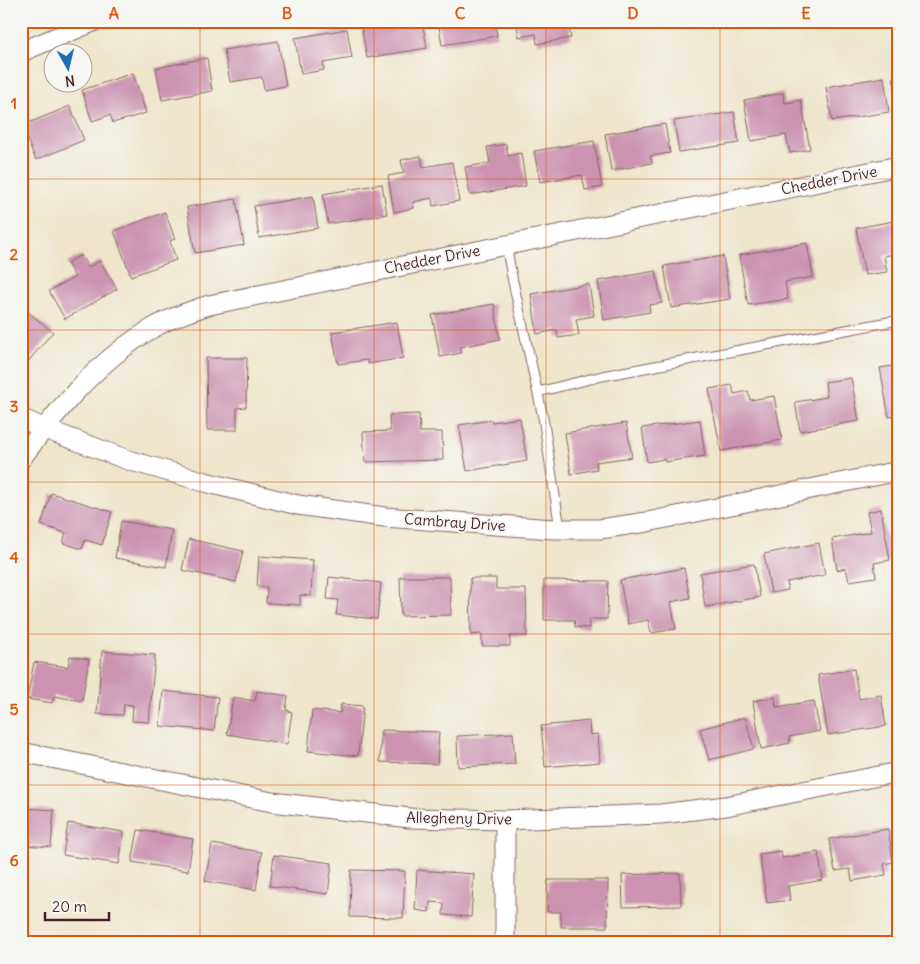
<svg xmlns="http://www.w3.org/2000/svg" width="920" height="964" font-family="Delius,sans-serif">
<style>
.building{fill:#cb93b0}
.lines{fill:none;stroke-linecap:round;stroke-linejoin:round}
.service-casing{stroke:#836463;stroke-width:11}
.minor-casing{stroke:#836463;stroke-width:21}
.service{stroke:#fff;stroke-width:9}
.minor{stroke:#fff;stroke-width:19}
.grid{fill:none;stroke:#e0560e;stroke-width:1;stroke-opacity:0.55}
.labels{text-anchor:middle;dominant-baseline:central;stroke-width:4;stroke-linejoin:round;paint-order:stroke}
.street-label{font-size:15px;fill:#4a1f2b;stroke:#f6f6f2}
.neatline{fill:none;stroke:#e0560e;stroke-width:2}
.grid-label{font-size:16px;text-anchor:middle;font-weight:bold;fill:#e0560e}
</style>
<rect width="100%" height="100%" fill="#f6f6f2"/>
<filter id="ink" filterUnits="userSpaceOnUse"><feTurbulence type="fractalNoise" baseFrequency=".02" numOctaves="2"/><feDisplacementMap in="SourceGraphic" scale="10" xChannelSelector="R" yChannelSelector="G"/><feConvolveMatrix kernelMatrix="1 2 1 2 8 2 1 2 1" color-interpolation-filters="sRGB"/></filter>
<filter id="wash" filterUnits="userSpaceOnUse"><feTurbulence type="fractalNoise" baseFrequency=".0096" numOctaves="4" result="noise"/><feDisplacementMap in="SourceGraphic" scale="20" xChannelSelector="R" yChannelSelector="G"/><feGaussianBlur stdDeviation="1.12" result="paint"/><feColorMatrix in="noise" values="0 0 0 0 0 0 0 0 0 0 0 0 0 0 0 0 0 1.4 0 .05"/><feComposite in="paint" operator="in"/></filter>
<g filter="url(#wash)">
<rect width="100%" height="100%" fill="#eee5ca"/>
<g id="blocks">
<g class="building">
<path d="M 382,21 L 422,21 L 427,48 L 367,58 L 361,25 Z"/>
<path d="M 438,21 L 495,21 L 497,36 L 442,45 Z"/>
<path d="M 516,21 L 568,21 L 571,38 L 537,44 L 536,34 L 519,37 Z"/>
<path d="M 347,29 L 352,58 L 323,63 L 324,70 L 301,74 L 295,38 Z"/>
<path d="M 278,41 L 286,86 L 264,90 L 262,77 L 230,82 L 224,50 Z"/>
<path d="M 207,58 L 212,91 L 162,100 L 156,68 Z"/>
<path d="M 133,73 L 146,113 L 113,123 L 110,115 L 92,121 L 82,90 Z"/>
<path d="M 899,76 L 899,102 L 898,102 L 893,77 Z"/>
<path d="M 884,77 L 889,112 L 832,121 L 826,87 Z"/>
<path d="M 783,93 L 785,103 L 801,100 L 810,149 L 790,153 L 786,135 L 751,141 L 744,100 Z"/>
<path d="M 70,106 L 84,140 L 36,160 L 21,126 Z"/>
<path d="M 734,112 L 739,143 L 679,152 L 674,121 Z"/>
<path d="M 665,124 L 670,153 L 650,156 L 652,163 L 611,171 L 605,134 Z"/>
<path d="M 594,141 L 602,187 L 585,190 L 582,175 L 540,182 L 534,151 Z"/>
<path d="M 506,144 L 508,156 L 521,153 L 526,186 L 470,195 L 465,167 L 490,163 L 487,147 Z"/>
<path d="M 421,156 L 423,167 L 452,162 L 459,201 L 433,206 L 432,198 L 413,202 L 414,208 L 394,212 L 388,176 L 404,173 L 401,160 Z"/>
<path d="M 382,184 L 387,214 L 328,224 L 323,194 Z"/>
<path d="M 313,196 L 318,228 L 259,238 L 254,206 Z"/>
<path d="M 236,199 L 244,245 L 195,253 L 187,207 Z"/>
<path d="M 165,212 L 175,239 L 170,241 L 176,260 L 131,276 L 114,231 Z"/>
<path d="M 899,220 L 899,253 L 884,256 L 887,272 L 865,275 L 856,228 Z"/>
<path d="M 807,243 L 813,277 L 785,282 L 788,299 L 748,305 L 739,255 Z"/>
<path d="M 81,255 L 88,267 L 100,261 L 117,289 L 65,319 L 49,291 L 75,277 L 67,263 Z"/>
<path d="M 723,256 L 730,299 L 671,308 L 664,266 Z"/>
<path d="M 656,271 L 662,303 L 649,305 L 650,312 L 604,320 L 598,281 Z"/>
<path d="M 589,284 L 594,316 L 576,319 L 579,335 L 558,338 L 557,330 L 537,334 L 531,294 Z"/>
<path d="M 494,304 L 500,339 L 460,347 L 461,353 L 440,357 L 432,315 Z"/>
<path d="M 28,312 L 53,332 L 25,365 L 21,362 L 21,320 Z"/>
<path d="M 397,322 L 403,358 L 368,364 L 367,360 L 338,364 L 332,332 Z"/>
<path d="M 206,358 L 247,358 L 246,407 L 237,408 L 237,430 L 207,430 Z"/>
<path d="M 899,365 L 899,415 L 889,417 L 880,368 Z"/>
<path d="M 851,378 L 859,421 L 800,431 L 795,402 L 827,397 L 825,382 Z"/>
<path d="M 732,385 L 734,394 L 748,391 L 750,400 L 774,396 L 782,440 L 721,451 L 709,389 Z"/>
<path d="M 419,414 L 420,432 L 442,432 L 443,460 L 365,462 L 363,432 L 390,431 L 389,415 Z"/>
<path d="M 520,418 L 527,461 L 467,471 L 459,425 L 491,420 L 492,422 Z"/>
<path d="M 700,420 L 705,456 L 665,462 L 664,459 L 647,462 L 642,428 Z"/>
<path d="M 626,423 L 632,457 L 596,462 L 597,469 L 571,474 L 565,433 Z"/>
<path d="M 51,493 L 112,512 L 102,545 L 85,540 L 82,549 L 63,543 L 66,533 L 41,525 Z"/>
<path d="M 881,509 L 890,560 L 874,563 L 876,577 L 849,581 L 846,568 L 837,570 L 832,539 L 871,532 L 867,512 Z"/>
<path d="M 121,521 L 172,530 L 166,567 L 115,558 Z"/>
<path d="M 189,539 L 243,551 L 236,582 L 182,570 Z"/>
<path d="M 819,543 L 825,575 L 787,582 L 788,590 L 771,593 L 764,554 Z"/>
<path d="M 259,556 L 313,560 L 311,596 L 300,595 L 300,605 L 266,603 L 267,587 L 257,586 Z"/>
<path d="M 754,564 L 760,597 L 705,607 L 700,573 Z"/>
<path d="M 684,568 L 690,598 L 671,602 L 676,629 L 651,633 L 648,620 L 628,624 L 620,580 Z"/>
<path d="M 329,577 L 381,583 L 377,619 L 336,615 L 338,600 L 327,599 Z"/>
<path d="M 400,577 L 450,577 L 451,615 L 401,616 Z"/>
<path d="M 470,578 L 496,578 L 496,589 L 526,589 L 527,636 L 510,636 L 510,646 L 482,646 L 482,634 L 471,635 Z"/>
<path d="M 544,580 L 608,581 L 607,619 L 589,619 L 589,628 L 575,627 L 574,620 L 544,620 Z"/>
<path d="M 102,651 L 155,655 L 149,722 L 132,721 L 133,705 L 124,704 L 123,715 L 97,714 Z"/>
<path d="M 70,656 L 89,659 L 82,701 L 54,696 L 52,703 L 27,699 L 34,662 L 68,667 Z"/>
<path d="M 854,669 L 859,699 L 881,695 L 886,726 L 828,735 L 818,675 Z"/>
<path d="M 163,691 L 218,697 L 214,731 L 160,726 Z"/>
<path d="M 257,691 L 288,696 L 286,710 L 292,712 L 287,744 L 227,734 L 233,697 L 255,701 Z"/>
<path d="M 775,697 L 776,707 L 814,701 L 820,731 L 789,737 L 790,743 L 761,749 L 753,701 Z"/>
<path d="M 341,704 L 363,706 L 358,756 L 308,751 L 312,710 L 340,713 Z"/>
<path d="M 745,717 L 754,749 L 709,760 L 700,729 Z"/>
<path d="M 589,721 L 590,735 L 598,734 L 600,762 L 545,767 L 541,726 Z"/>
<path d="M 381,730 L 439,732 L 437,764 L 380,762 Z"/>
<path d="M 513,733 L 515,764 L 458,767 L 457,736 Z"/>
<path d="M 21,808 L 54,810 L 51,847 L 23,845 L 24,836 L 21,835 Z"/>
<path d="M 68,823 L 124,832 L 119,864 L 63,855 Z"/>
<path d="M 888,829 L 893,862 L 884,864 L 886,875 L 852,881 L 850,869 L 835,871 L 829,839 Z"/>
<path d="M 138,830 L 193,839 L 188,871 L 132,862 Z"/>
<path d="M 212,844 L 262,852 L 256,890 L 205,881 Z"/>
<path d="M 781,851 L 782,858 L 818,852 L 823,880 L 788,886 L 790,900 L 767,903 L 759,854 Z"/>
<path d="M 274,855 L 332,863 L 328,894 L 270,886 Z"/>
<path d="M 351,870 L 405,871 L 403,918 L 350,917 Z"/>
<path d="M 417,870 L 474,874 L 471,917 L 443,915 L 444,903 L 430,902 L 429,912 L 415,910 Z"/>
<path d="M 680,873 L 681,906 L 623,907 L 622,875 Z"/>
<path d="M 548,880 L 608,880 L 607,927 L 561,927 L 561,912 L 547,912 Z"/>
</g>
</g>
</g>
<g filter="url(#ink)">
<use href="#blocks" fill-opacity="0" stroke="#836463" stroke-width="1"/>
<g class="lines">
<defs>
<g id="service">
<path d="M 506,244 L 512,277 L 543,417 L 560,529"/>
<path d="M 538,392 L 602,376 L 899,320"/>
</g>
<g id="minor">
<path d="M 21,52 L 95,21"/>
<path d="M 21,418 L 45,429 L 128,460 L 205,482 L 298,505 L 384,517 L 553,529 L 600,529 L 647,522 L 899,471"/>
<path d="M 21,459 C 58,409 98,360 153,328 C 170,318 190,311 209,305 L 899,166"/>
<path d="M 21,752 L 272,802 L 410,818 L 505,820 L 661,814 L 726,806 L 899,772"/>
<path d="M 505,820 L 505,943"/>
</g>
</defs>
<use href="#service" class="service-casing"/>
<use href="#minor" class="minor-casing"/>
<use href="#service" class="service"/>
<use href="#minor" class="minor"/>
</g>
</g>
<path class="grid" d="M 200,21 L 200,943M 374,21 L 374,943M 546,21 L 546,943M 720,21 L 720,943M 21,179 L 899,179M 21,330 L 899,330M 21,482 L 899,482M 21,634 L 899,634M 21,785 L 899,785"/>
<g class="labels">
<g class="street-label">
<text transform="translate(829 180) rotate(-11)">Chedder Drive</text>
<text transform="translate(432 259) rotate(-11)">Chedder Drive</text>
<text transform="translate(455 522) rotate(4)">Cambray Drive</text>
<text transform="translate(459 818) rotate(1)">Allegheny Drive</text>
</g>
</g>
<rect width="920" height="964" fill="none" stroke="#f6f6f2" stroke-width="55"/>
<g transform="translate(68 68) rotate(172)"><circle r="24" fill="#f6f6f2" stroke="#b1a0a2"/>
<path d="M0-4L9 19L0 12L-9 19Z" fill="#1f6fb2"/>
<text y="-8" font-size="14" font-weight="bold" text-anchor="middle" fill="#4a1f2b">N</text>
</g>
<path d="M45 912v8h64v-8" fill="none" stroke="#4a1f2b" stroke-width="2.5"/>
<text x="52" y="912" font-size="15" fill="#4a1f2b" stroke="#f6f6f2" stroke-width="4" paint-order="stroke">20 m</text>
<rect x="28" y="28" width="864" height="908" class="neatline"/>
<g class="grid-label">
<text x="114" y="19">A</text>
<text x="287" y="19">B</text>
<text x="460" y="19">C</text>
<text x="633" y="19">D</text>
<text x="806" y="19">E</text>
<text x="14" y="109">1</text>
<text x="14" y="260">2</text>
<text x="14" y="412">3</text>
<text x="14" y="563">4</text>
<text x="14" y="715">5</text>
<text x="14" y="866">6</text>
</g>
</svg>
